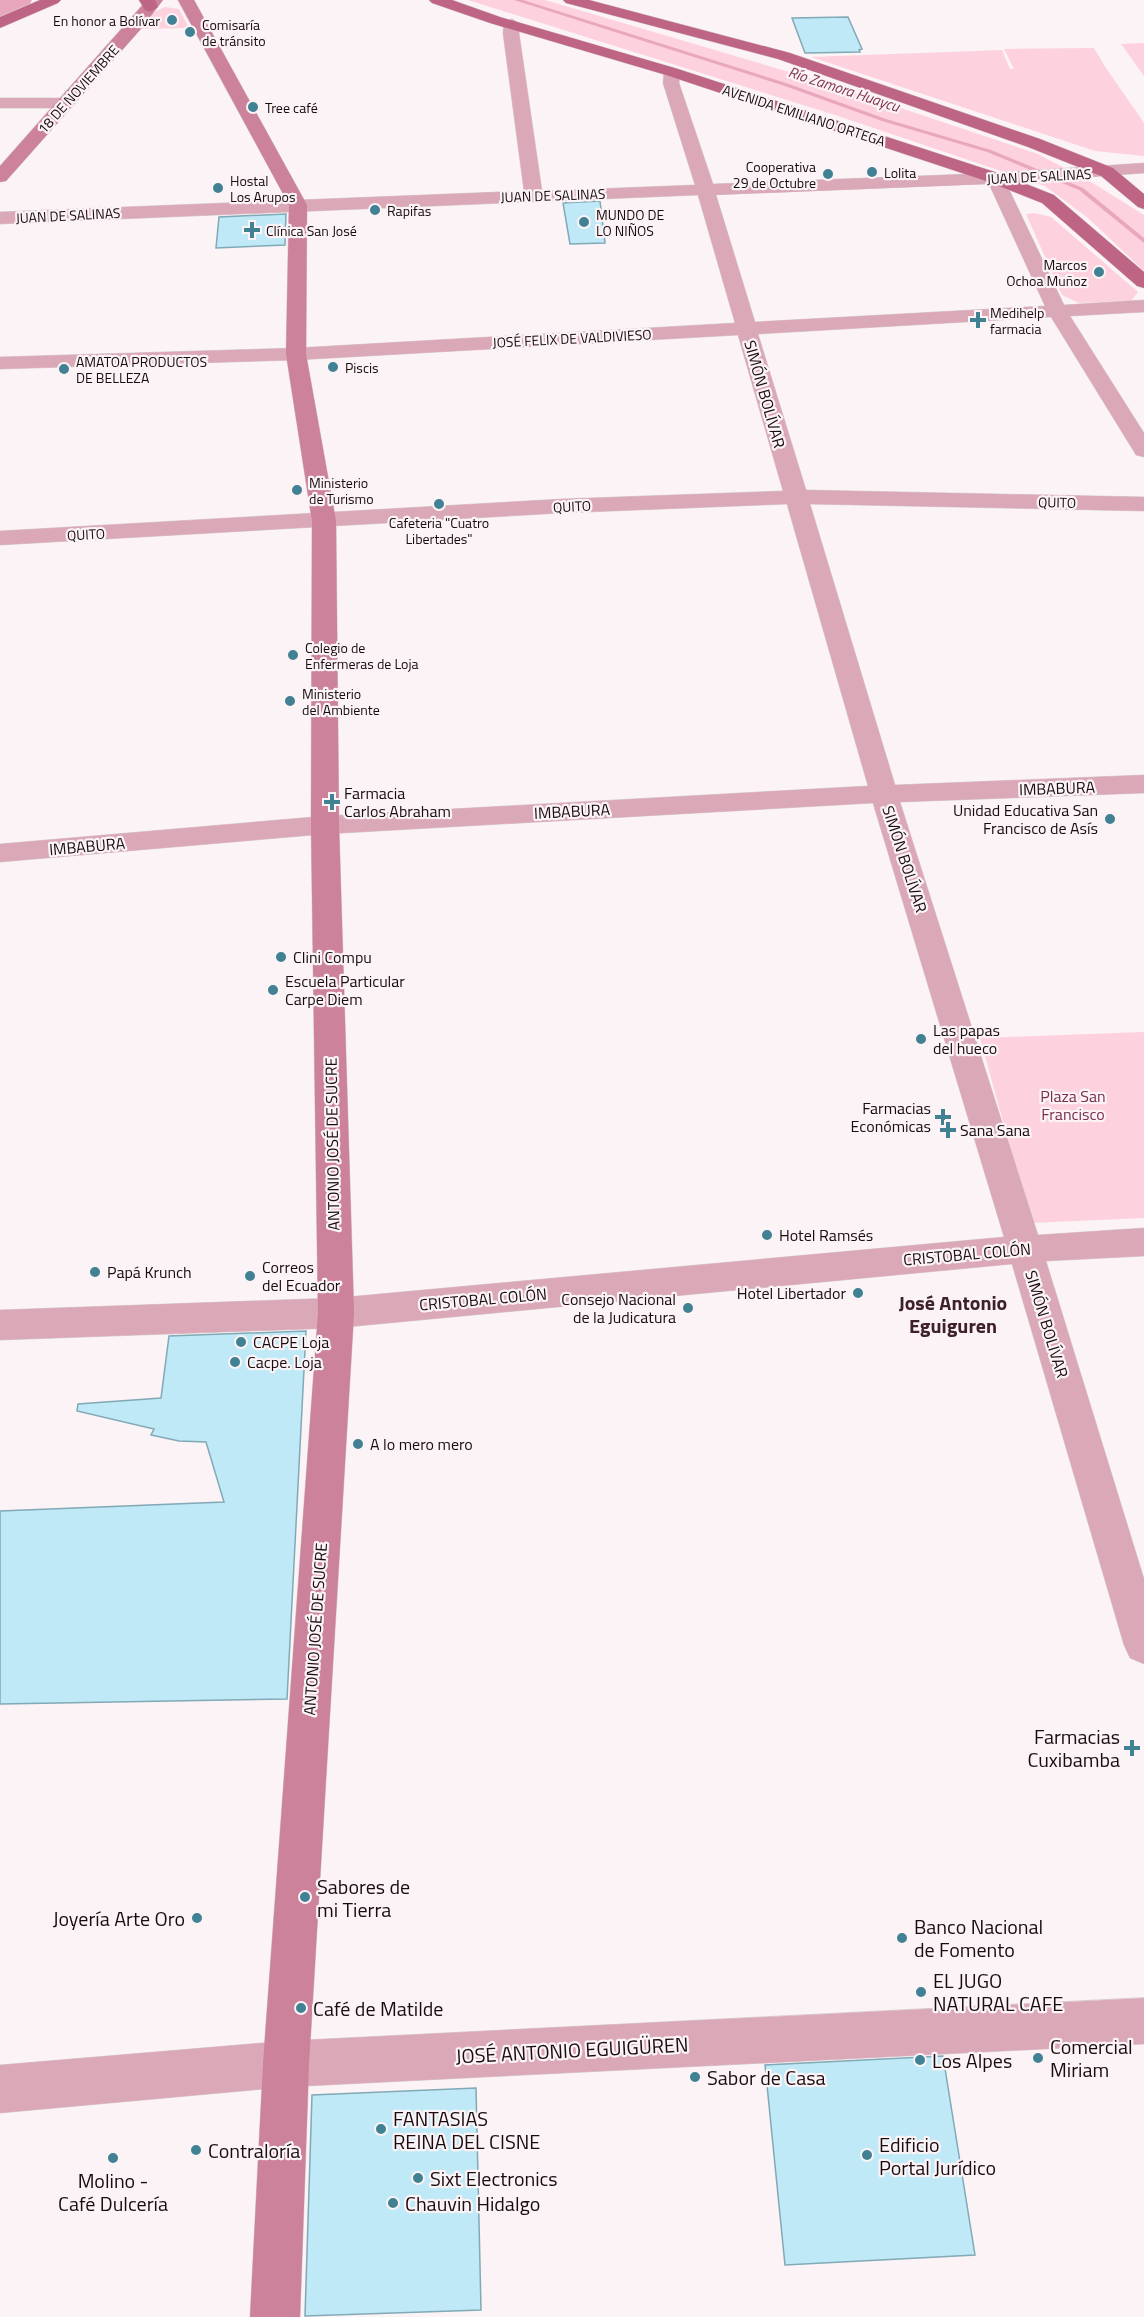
<svg xmlns="http://www.w3.org/2000/svg" width="1144" height="2317" font-family="'Titillium Web',sans-serif">
<style>
.green{fill:#fed1de}
.lines{fill:none;stroke-linecap:round;stroke-linejoin:round}
.stream{fill:#e8a7bc;fill-rule:evenodd}
.river{fill:#e8a7bc;fill-rule:evenodd}
.building{fill:#bfe9f6;stroke:#81a9b6;stroke-width:1.5}
.street-casing{stroke:#d7ced0;stroke-width:1}
.secondary-casing{stroke:#d7ced0;stroke-width:1}
.primary-casing{stroke:#d7ced0;stroke-width:1}
.street{fill:#dba8b8;fill-rule:evenodd}
.secondary{fill:#cb829a;fill-rule:evenodd}
.primary{fill:#be6585;fill-rule:evenodd}
.poi-dot{fill:#408194;stroke:#fbf3f5;stroke-width:2}
.labels{text-anchor:middle;dominant-baseline:central;stroke-width:4.5;stroke-linejoin:round;paint-order:stroke}
.far-poi-label{font-size:14px;fill:#190c10;stroke:#fbf3f5;text-anchor:start}
.far-street-label{font-size:14px;fill:#190c10;stroke:#fbf3f5}
.far-water-label{font-size:15px;font-style:italic;fill:#7f3351;stroke:#fbf3f5}
.street-label{font-size:16px;fill:#190c10;stroke:#fbf3f5}
.poi-label{font-size:16px;fill:#190c10;stroke:#fbf3f5;text-anchor:start}
.park-label{font-size:16px;fill:#7a2e4c;stroke:#fbf3f5}
.quarter-label{font-size:20px;font-weight:bold;fill:#3d202a;stroke:#fbf3f5}
.near-poi-label{font-size:20px;fill:#190c10;stroke:#fbf3f5;text-anchor:start}
.near-street-label{font-size:20px;fill:#190c10;stroke:#fbf3f5}
</style>
<rect width="100%" height="100%" fill="#fbf3f5"/>
<g class="green">
<path d="M 468,0 L 545,0 L 823,82 L 1038,154 L 1096,185 L 1144,215 L 1144,271 L 1088,218 L 1045,186 L 835,115 Z"/>
<path d="M 165,7 L 179,9 L 189,28 L 139,29 L 152,13 Z"/>
<path d="M 1144,43 L 1144,76 L 1121,44 Z"/>
<path d="M 1094,48 L 1106,68 L 1144,123 L 1144,156 L 1095,151 L 811,57 L 1002,50 L 1010,69 L 1014,69 L 1004,49 Z"/>
<path d="M 1034,213 L 1051,217 L 1138,292 L 1131,301 L 1079,303 L 1062,295 L 1026,214 Z"/>
<path d="M 1144,1032 L 1144,1218 L 1031,1223 L 980,1038 Z"/>
</g>
<g class="lines">
<path class="stream" d="M 514,0 L 523,0 L 786,83 L 886,119 L 991,150 L 1083,188 L 1144,238 L 1144,243 L 1079,190 L 987,152 L 882,121 L 782,85 Z"/>
<path class="river" d="M 0,0 L 32,0 L 28,7 L 0,18 Z"/>
</g>
<g class="building">
<path d="M 848,17 L 862,49 L 859,50 L 860,52 L 805,53 L 792,18 Z"/>
<path d="M 600,201 L 605,243 L 570,244 L 563,203 Z"/>
<path d="M 286,214 L 285,245 L 216,248 L 219,217 Z"/>
<path d="M 306,1331 L 287,1699 L 0,1704 L 0,1511 L 224,1502 L 206,1442 L 179,1441 L 151,1435 L 154,1429 L 77,1411 L 78,1404 L 161,1398 L 169,1336 Z"/>
<path d="M 943,2056 L 975,2255 L 785,2265 L 765,2065 Z"/>
<path d="M 476,2088 L 481,2310 L 305,2316 L 312,2095 Z"/>
</g>
<g class="lines">
<defs>
<g id="street">
<path d="M 512,19 L 520,24 L 519,33 L 542,191 L 695,185 L 663,83 L 664,72 L 672,67 L 680,72 L 679,83 L 713,184 L 995,173 L 1144,163 L 1144,173 L 1006,183 L 1064,305 L 1144,300 L 1144,312 L 1070,316 L 1144,433 L 1144,457 L 1136,455 L 1133,450 L 1051,317 L 758,334 L 806,490 L 1144,497 L 1144,511 L 810,504 L 895,785 L 1144,775 L 1144,793 L 900,802 L 1038,1235 L 1144,1228 L 1144,1256 L 1046,1261 L 1144,1579 L 1144,1664 L 1130,1658 L 1124,1645 L 1012,1264 L 336,1328 L 0,1340 L 0,1310 L 336,1298 L 1004,1237 L 873,803 L 325,834 L 0,862 L 0,844 L 325,816 L 868,786 L 787,504 L 562,513 L 0,545 L 0,531 L 562,499 L 783,491 L 738,335 L 296,360 L 0,369 L 0,357 L 296,348 L 735,323 L 698,195 L 0,224 L 0,212 L 524,191 L 503,33 L 504,24 ZM 989,184 L 1045,306 L 755,322 L 716,195 Z"/>
<path d="M 0,98 L 66,98 L 74,103 L 66,108 L 0,108 Z"/>
<path d="M 1144,1998 L 1144,2044 L 286,2087 L 0,2113 L 0,2065 L 286,2041 Z"/>
</g>
<g id="secondary">
<path d="M 147,0 L 163,0 L 140,30 L 6,181 L 0,182 L 0,166 Z"/>
<path d="M 178,0 L 194,0 L 307,205 L 306,354 L 336,521 L 339,825 L 354,1313 L 309,2064 L 300,2317 L 250,2317 L 263,2064 L 318,1313 L 311,825 L 312,521 L 286,354 L 289,205 Z"/>
</g>
<g id="primary">
<path d="M 40,0 L 61,0 L 58,3 L 0,28 L 0,17 Z"/>
<path d="M 139,0 L 155,0 L 158,7 L 150,12 L 145,10 Z"/>
<path d="M 429,0 L 452,0 L 500,17 L 678,69 L 1001,174 L 1054,195 L 1144,272 L 1144,288 L 1137,286 L 1042,203 L 989,182 L 666,75 L 490,23 L 432,3 Z"/>
<path d="M 563,0 L 589,0 L 790,53 L 1040,139 L 1113,168 L 1144,194 L 1144,209 L 1138,207 L 1101,176 L 1028,147 L 778,59 L 566,3 Z"/>
</g>
</defs>
<use href="#street" class="street-casing"/>
<use href="#secondary" class="secondary-casing"/>
<use href="#primary" class="primary-casing"/>
<use href="#street" class="street"/>
<use href="#secondary" class="secondary"/>
<use href="#primary" class="primary"/>
</g>
<g class="poi-dot">
<circle cx="172" cy="20" r="6"/>
<circle cx="190" cy="32" r="6"/>
<circle cx="253" cy="107" r="6"/>
<circle cx="872" cy="172" r="6"/>
<circle cx="828" cy="174" r="6"/>
<circle cx="218" cy="188" r="6"/>
<circle cx="375" cy="210" r="6"/>
<circle cx="584" cy="222" r="6"/>
<path d="M249 221h6v6h6v6h-6v6h-6v-6h-6v-6h6z"/>
<circle cx="1099" cy="272" r="6"/>
<path d="M975 311h6v6h6v6h-6v6h-6v-6h-6v-6h6z"/>
<circle cx="333" cy="367" r="6"/>
<circle cx="64" cy="369" r="6"/>
<circle cx="297" cy="490" r="6"/>
<circle cx="439" cy="504" r="6"/>
<circle cx="293" cy="655" r="6"/>
<circle cx="290" cy="701" r="6"/>
<path d="M329 793h6v6h6v6h-6v6h-6v-6h-6v-6h6z"/>
<circle cx="1110" cy="819" r="6"/>
<circle cx="281" cy="957" r="6"/>
<circle cx="273" cy="990" r="6"/>
<circle cx="921" cy="1039" r="6"/>
<path d="M940 1108h6v6h6v6h-6v6h-6v-6h-6v-6h6z"/>
<path d="M945 1121h6v6h6v6h-6v6h-6v-6h-6v-6h6z"/>
<circle cx="767" cy="1235" r="6"/>
<circle cx="95" cy="1272" r="6"/>
<circle cx="250" cy="1276" r="6"/>
<circle cx="858" cy="1293" r="6"/>
<circle cx="688" cy="1308" r="6"/>
<circle cx="241" cy="1342" r="6"/>
<circle cx="235" cy="1362" r="6"/>
<circle cx="358" cy="1444" r="6"/>
<path d="M1129 1739h6v6h6v6h-6v6h-6v-6h-6v-6h6z"/>
<circle cx="305" cy="1897" r="6"/>
<circle cx="197" cy="1918" r="6"/>
<circle cx="902" cy="1938" r="6"/>
<circle cx="921" cy="1992" r="6"/>
<circle cx="301" cy="2008" r="6"/>
<circle cx="1038" cy="2058" r="6"/>
<circle cx="920" cy="2060" r="6"/>
<circle cx="695" cy="2077" r="6"/>
<circle cx="381" cy="2129" r="6"/>
<circle cx="196" cy="2150" r="6"/>
<circle cx="867" cy="2155" r="6"/>
<circle cx="113" cy="2158" r="6"/>
<circle cx="418" cy="2178" r="6"/>
<circle cx="393" cy="2203" r="6"/>
</g>
<g class="labels">
<g class="far-poi-label">
<text x="160" y="20" text-anchor="end">En honor a Bolívar</text>
<text x="202" y="24">Comisaría<tspan x="202" dy="16">de tránsito</tspan></text>
<text x="265" y="107">Tree café</text>
<text x="816" y="166" text-anchor="end">Cooperativa<tspan x="816" dy="16">29 de Octubre</tspan></text>
<text x="884" y="172">Lolita</text>
<text x="230" y="180">Hostal<tspan x="230" dy="16">Los Arupos</tspan></text>
<text x="387" y="210">Rapifas</text>
<text x="596" y="214">MUNDO DE<tspan x="596" dy="16">LO NIÑOS</tspan></text>
<text x="266" y="230">Clínica San José</text>
<text x="1087" y="264" text-anchor="end">Marcos<tspan x="1087" dy="16">Ochoa Muñoz</tspan></text>
<text x="990" y="312">Medihelp<tspan x="990" dy="16">farmacia</tspan></text>
<text x="76" y="361">AMATOA PRODUCTOS<tspan x="76" dy="16">DE BELLEZA</tspan></text>
<text x="345" y="367">Piscis</text>
<text x="309" y="482">Ministerio<tspan x="309" dy="16">de Turismo</tspan></text>
<text x="439" y="522" text-anchor="middle">Cafeteria "Cuatro<tspan x="439" dy="16">Libertades"</tspan></text>
<text x="305" y="647">Colegio de<tspan x="305" dy="16">Enfermeras de Loja</tspan></text>
<text x="302" y="693">Ministerio<tspan x="302" dy="16">del Ambiente</tspan></text>
</g>
<g class="far-street-label">
<text transform="translate(78 89) rotate(-48)">18 DE NOVIEMBRE</text>
<text transform="translate(804 115) rotate(18)">AVENIDA EMILIANO ORTEGA</text>
<text transform="translate(1039 176) rotate(-3)">JUAN DE SALINAS</text>
<text transform="translate(553 195) rotate(-2)">JUAN DE SALINAS</text>
<text transform="translate(68 215) rotate(-3)">JUAN DE SALINAS</text>
<text transform="translate(572 338) rotate(-3)">JOSÉ FELIX DE VALDIVIESO</text>
<text transform="translate(1057 502) rotate(1)">QUITO</text>
<text transform="translate(572 506) rotate(-3)">QUITO</text>
<text transform="translate(86 534) rotate(-3)">QUITO</text>
</g>
<g class="far-water-label">
<text transform="translate(844 89) rotate(18)">Río Zamora Huaycu</text>
</g>
<g class="street-label">
<text transform="translate(765 394) rotate(74)">SIMÓN BOLÍVAR</text>
<text transform="translate(1057 788) rotate(-2)">IMBABURA</text>
<text transform="translate(572 811) rotate(-3)">IMBABURA</text>
<text transform="translate(87 846) rotate(-5)">IMBABURA</text>
<text transform="translate(905 859) rotate(72)">SIMÓN BOLÍVAR</text>
<text transform="translate(332 1144) rotate(-91)">ANTONIO JOSÉ DE SUCRE</text>
<text transform="translate(967 1254) rotate(-5)">CRISTOBAL COLÓN</text>
<text transform="translate(483 1299) rotate(-5)">CRISTOBAL COLÓN</text>
<text transform="translate(1047 1324) rotate(73)">SIMÓN BOLÍVAR</text>
<text transform="translate(315 1629) rotate(-86)">ANTONIO JOSÉ DE SUCRE</text>
</g>
<g class="poi-label">
<text x="344" y="793">Farmacia<tspan x="344" dy="18">Carlos Abraham</tspan></text>
<text x="1098" y="810" text-anchor="end">Unidad Educativa San<tspan x="1098" dy="18">Francisco de Asís</tspan></text>
<text x="293" y="957">Clini Compu</text>
<text x="285" y="981">Escuela Particular<tspan x="285" dy="18">Carpe Diem</tspan></text>
<text x="933" y="1030">Las papas<tspan x="933" dy="18">del hueco</tspan></text>
<text x="931" y="1108" text-anchor="end">Farmacias<tspan x="931" dy="18">Económicas</tspan></text>
<text x="960" y="1130">Sana Sana</text>
<text x="779" y="1235">Hotel Ramsés</text>
<text x="262" y="1267">Correos<tspan x="262" dy="18">del Ecuador</tspan></text>
<text x="107" y="1272">Papá Krunch</text>
<text x="846" y="1293" text-anchor="end">Hotel Libertador</text>
<text x="676" y="1299" text-anchor="end">Consejo Nacional<tspan x="676" dy="18">de la Judicatura</tspan></text>
<text x="253" y="1342">CACPE Loja</text>
<text x="247" y="1362">Cacpe. Loja</text>
<text x="370" y="1444">A lo mero mero</text>
</g>
<g class="park-label">
<text x="1073" y="1096">Plaza San<tspan x="1073" dy="18">Francisco</tspan></text>
</g>
<g class="quarter-label">
<text x="953" y="1302">José Antonio<tspan x="953" dy="23">Eguiguren</tspan></text>
</g>
<g class="near-poi-label">
<text x="1120" y="1736" text-anchor="end">Farmacias<tspan x="1120" dy="23">Cuxibamba</tspan></text>
<text x="317" y="1886">Sabores de<tspan x="317" dy="23">mi Tierra</tspan></text>
<text x="185" y="1918" text-anchor="end">Joyería Arte Oro</text>
<text x="914" y="1926">Banco Nacional<tspan x="914" dy="23">de Fomento</tspan></text>
<text x="933" y="1980">EL JUGO<tspan x="933" dy="23">NATURAL CAFE</tspan></text>
<text x="313" y="2008">Café de Matilde</text>
<text x="1050" y="2046">Comercial<tspan x="1050" dy="23">Miriam</tspan></text>
<text x="932" y="2060">Los Alpes</text>
<text x="707" y="2077">Sabor de Casa</text>
<text x="393" y="2118">FANTASIAS<tspan x="393" dy="23">REINA DEL CISNE</tspan></text>
<text x="879" y="2144">Edificio<tspan x="879" dy="23">Portal Jurídico</tspan></text>
<text x="208" y="2150">Contraloría</text>
<text x="430" y="2178">Sixt Electronics</text>
<text x="113" y="2180" text-anchor="middle">Molino -<tspan x="113" dy="23">Café Dulcería</tspan></text>
<text x="405" y="2203">Chauvin Hidalgo</text>
</g>
<g class="near-street-label">
<text transform="translate(572 2050) rotate(-3)">JOSÉ ANTONIO EGUIGÜREN</text>
</g>
</g>
</svg>
